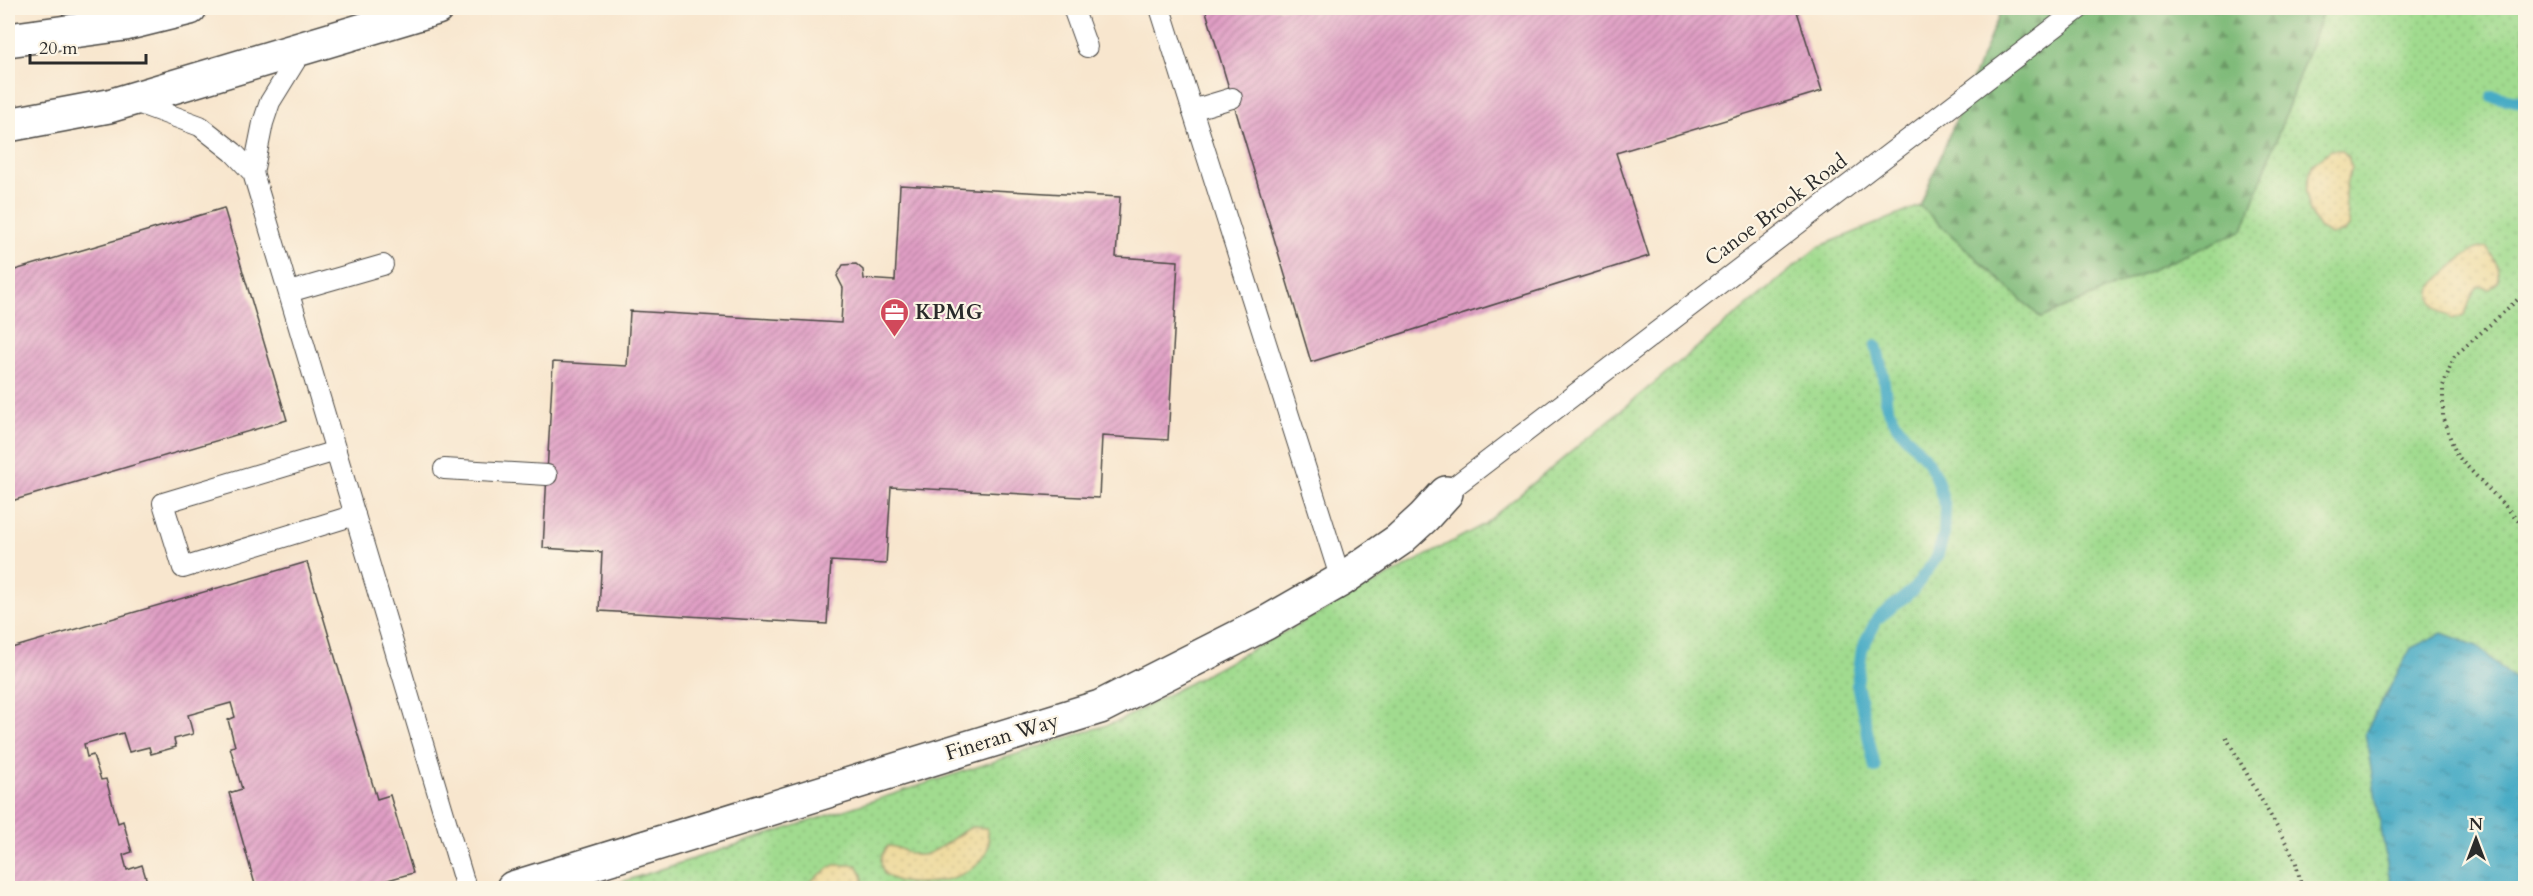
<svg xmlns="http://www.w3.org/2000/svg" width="2533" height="896" font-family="Cardo,serif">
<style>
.grass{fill:url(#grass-dots);stroke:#66835d;stroke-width:1.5}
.forest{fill:url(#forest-firs);stroke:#567352;stroke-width:1.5}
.sand{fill:url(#sand-dots);stroke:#8c8264;stroke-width:1.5}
.water{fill:url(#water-ripples);stroke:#386b78;stroke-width:1.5}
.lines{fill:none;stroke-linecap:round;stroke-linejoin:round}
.stream{stroke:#46abc5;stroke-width:12}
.building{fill:url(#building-hatch)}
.service-casing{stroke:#4a4743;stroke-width:22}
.minor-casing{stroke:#4a4743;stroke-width:36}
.primary-casing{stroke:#4a4743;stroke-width:36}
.path{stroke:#4a4743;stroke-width:4;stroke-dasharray:1.5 4.5;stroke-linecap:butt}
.service{stroke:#fff;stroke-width:20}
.minor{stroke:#fff;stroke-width:33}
.primary{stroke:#fff;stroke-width:33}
.labels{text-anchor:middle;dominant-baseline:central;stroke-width:4.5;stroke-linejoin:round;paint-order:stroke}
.street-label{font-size:21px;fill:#2b2b2b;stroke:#fcf5e5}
.poi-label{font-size:21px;font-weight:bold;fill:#2b2b2b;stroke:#fcf5e5;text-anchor:start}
</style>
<defs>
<pattern id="grass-dots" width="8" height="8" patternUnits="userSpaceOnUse" patternTransform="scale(1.5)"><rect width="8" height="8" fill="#a1db8f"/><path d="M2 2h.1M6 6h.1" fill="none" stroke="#8bbc7c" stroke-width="1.8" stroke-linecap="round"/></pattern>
<pattern id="forest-firs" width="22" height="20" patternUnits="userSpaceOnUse" patternTransform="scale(1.5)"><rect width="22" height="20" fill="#80bb7a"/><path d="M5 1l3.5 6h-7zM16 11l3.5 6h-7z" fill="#699864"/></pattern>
<pattern id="sand-dots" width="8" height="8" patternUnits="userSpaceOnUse" patternTransform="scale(1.5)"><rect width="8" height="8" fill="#eeda9e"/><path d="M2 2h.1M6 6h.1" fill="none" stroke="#cb8" stroke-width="1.8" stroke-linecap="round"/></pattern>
<pattern id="water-ripples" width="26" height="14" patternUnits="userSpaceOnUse" patternTransform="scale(1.5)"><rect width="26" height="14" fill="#46abc5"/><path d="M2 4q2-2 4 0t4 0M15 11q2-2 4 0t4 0" fill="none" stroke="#3b8ba0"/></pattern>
<pattern id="building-hatch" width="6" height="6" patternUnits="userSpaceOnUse" patternTransform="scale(1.5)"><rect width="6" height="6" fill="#e09ec5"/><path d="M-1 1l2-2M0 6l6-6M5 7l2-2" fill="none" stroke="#b681a0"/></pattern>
</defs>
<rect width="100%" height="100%" fill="#fcf5e5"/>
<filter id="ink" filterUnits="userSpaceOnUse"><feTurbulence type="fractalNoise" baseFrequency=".0167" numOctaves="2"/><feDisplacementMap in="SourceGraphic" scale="12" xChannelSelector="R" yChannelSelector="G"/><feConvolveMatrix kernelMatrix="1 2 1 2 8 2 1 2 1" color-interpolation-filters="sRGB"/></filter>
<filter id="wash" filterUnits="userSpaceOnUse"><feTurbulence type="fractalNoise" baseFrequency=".008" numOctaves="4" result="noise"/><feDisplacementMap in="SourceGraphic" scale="24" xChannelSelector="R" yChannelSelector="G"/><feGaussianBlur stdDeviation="1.35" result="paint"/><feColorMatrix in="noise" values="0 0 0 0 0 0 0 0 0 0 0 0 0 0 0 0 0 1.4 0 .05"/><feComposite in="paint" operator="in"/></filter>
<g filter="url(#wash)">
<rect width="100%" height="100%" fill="#f8e6ce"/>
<path class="grass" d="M 2324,8 L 2525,8 L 2525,888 L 603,888 L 1119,721 L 1483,525 L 1818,247 L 1920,206 L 2041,318 L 2243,230 Z"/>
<path class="forest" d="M 2002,8 L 2324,8 L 2243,230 L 2041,318 L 1920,206 Z"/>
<g class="sand">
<path d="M 2331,150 L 2342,150 L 2348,157 L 2352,168 C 2342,188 2344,204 2350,225 L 2344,232 L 2331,235 L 2319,228 L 2310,213 L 2306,191 L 2312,165 Z"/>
<path d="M 2487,247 L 2497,265 L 2499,281 L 2490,289 L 2478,286 C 2470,295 2470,304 2464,315 L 2452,319 C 2416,299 2431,285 2455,264 C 2467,254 2471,249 2487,247 Z"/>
<path d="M 972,827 L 987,828 C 987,833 989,839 989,843 C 984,877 930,887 902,882 C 896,881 890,877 884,874 C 880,863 879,856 888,846 C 899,846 905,853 916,855 C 933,858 955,834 972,827 Z"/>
<path d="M 834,865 L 857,865 C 861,872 866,880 861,888 L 801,888 Z"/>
</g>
<path class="water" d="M 2442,633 L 2477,646 L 2525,689 L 2525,888 L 2391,888 L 2365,733 L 2411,648 Z"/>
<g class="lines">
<g class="stream">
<path d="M 2492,96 L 2526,103"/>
<path d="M 1875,768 L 1857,684 L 1862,649 L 1877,619 L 1913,590 L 1937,557 L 1944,534 L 1945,507 L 1937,479 L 1928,461 L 1898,427 L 1887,407 L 1883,375 L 1876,345"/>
</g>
</g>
<g id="blocks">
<g class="building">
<path d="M 1205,8 L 1796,8 L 1822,91 L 1616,153 L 1649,256 L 1311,362 Z"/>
<path d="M 900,185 L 1120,197 L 1116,257 L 1178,261 L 1168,440 L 1102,436 L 1099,498 L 891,487 L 886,564 L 831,561 L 827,624 L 599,611 L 602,552 L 543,548 L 553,362 L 627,366 L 630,311 L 841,323 L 843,288 L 837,276 L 843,265 L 856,264 L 863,270 L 864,279 L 895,281 Z"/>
<path d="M 224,208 L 287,420 L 8,502 L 8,272 Z"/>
<path d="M 307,562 L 377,799 L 390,795 L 413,873 L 359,888 L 256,888 L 229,793 L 242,789 L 230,747 L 235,746 L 228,720 L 235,717 L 231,703 L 188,715 L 193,734 L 174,739 L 176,747 L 151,754 L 149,747 L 129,752 L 123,733 L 84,744 L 87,757 L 93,755 L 101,780 L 106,779 L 118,823 L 123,821 L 132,852 L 123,855 L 127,870 L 142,865 L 149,888 L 8,888 L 8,649 Z"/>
</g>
</g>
</g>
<g filter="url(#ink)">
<use href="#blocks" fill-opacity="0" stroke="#4a4743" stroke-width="1.5"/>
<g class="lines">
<defs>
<g id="service">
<path d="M 1073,8 L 1087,47"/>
<path d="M 1160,8 L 1341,580"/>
<path d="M 132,101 L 200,126 L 233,152 L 253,173 L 466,888"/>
<path d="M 1192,110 L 1232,98"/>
<path d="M 253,173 L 263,123 L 270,102 L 304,47"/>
<path d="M 289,292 L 383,265"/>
<path d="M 336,451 L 163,503 L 183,568 L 355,515"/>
<path d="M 444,469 L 547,475"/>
<path d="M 1446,493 L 2080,8"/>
</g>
<path id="minor" d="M 513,888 L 1100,707 L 1266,623 L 1341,580 L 1399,540 L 1424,517 L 1446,493"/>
<g id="primary">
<path d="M 8,40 L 125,24 L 190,8"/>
<path d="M 8,125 L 109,106 L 437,8"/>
</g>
</defs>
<use href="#service" class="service-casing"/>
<use href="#minor" class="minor-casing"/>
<use href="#primary" class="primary-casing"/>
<g class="path">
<path d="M 2526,292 L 2454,357 L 2443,386 L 2443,419 L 2457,456 L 2526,528"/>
<path d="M 2226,737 L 2295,859 L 2302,888"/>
</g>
<use href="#service" class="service"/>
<use href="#minor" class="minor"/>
<use href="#primary" class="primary"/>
</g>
</g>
<defs>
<symbol id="office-pin" viewBox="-11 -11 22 30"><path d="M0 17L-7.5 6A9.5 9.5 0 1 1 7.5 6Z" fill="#d1495b" stroke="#fcf5e5"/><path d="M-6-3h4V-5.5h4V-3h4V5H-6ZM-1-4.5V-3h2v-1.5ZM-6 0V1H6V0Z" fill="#fff"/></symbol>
</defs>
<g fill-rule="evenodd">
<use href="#office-pin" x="878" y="296" width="33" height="45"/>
</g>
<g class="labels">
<g class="street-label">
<text transform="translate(1776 210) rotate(-37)">Canoe Brook Road</text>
<text transform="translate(1002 737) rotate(-17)">Fineran Way</text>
</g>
<g class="poi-label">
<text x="915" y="312">KPMG</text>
</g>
</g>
<rect width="2533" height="896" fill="none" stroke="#fcf5e5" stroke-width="30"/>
<g transform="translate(2476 839)" stroke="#fcf5e5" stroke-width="4.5" paint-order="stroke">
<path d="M0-4.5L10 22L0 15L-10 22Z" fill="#2b2b2b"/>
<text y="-9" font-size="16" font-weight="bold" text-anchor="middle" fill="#2b2b2b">N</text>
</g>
<path d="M30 54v9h116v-9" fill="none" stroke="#2b2b2b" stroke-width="3"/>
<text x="39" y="54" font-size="18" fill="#2b2b2b" stroke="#fcf5e5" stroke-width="4.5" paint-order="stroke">20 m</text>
</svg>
